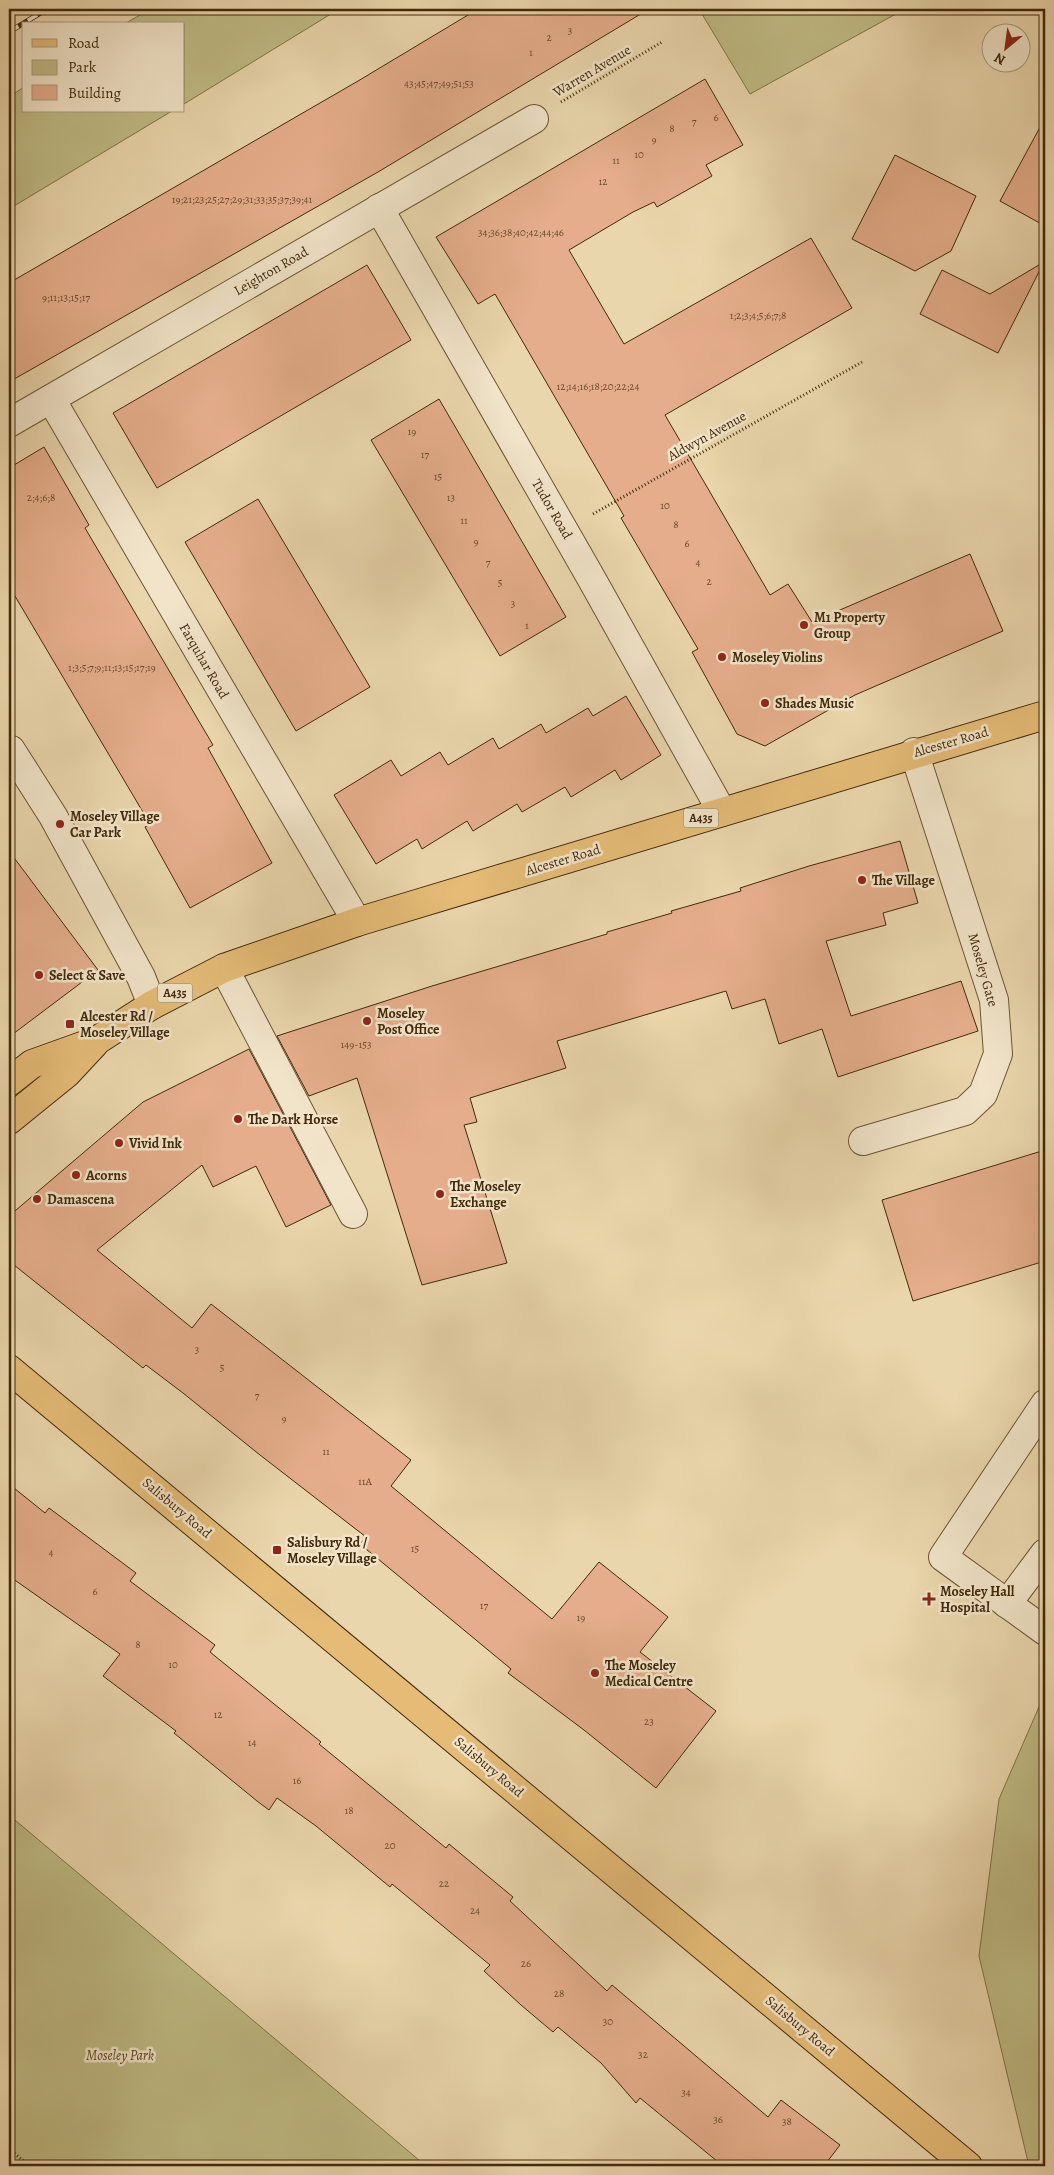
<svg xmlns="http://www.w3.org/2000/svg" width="1054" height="2175" font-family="Alegreya,serif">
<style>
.green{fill:#bfbb84;stroke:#807248}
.building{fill:#e5ad8b;stroke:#422a0b}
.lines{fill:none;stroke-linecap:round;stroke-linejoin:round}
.minor-casing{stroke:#6c5533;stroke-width:30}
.major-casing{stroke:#422a0b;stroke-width:30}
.highway-casing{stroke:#422a0b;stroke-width:30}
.path{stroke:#422a0b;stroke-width:3;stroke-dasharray:1 2.5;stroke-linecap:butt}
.minor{stroke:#f1e4c9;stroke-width:28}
.major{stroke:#e5bb76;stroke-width:28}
.highway{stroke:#e5bb76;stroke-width:28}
.rail-casing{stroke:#422a0b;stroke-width:5.5}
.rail{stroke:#f1e4c9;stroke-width:4;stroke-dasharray:11;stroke-linecap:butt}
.poi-dot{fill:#8f2418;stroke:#f1e4c9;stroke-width:2}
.labels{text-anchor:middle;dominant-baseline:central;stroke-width:5;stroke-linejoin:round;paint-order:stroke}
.number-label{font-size:11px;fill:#6b4b2b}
.shield{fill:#f1e4c9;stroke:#766244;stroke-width:1}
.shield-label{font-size:12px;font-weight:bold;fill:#422a0b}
.street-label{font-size:14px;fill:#422a0b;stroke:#f1e4c9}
.poi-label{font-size:14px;font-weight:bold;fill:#422a0b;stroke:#f1e4c9;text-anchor:start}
.park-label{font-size:14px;font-style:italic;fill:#5b4723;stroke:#f1e4c9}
</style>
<rect width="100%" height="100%" fill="#ead6ac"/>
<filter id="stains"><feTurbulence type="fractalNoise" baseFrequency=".004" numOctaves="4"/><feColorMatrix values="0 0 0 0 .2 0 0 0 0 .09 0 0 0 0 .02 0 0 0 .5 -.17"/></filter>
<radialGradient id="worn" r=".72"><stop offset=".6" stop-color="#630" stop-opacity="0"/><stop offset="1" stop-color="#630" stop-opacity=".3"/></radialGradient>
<g class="green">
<path d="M 151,9 L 339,9 L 184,104 L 184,24 L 124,24 Z"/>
<path d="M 699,9 L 905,9 L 750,94 Z"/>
<path d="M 24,87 L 24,111 L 172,111 L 9,209 L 9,97 Z"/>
<path d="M 1045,1693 L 1045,2166 L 1029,2166 L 979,1956 L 999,1799 Z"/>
<path d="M 9,1815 L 426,2166 L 9,2166 Z"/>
</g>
<g class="building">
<path d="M 478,9 L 649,9 L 378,172 L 9,382 L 9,283 L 358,81 Z"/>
<path d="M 705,79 L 743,145 L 706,165 L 712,176 L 657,207 L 654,202 L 633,212 L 569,250 L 624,344 L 811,238 L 852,308 L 665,415 L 770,595 L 788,584 L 812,622 L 970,554 L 1003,631 L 855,695 L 765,746 L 737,734 L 692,652 L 698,649 L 621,518 L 624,516 L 495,294 L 478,304 L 436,237 Z"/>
<path d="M 1045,118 L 1045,226 L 1000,201 Z"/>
<path d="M 895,155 L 976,196 L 951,251 L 915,271 L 852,239 Z"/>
<path d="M 1044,262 L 998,353 L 920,314 L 942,270 L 990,294 Z"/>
<path d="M 367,265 L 411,340 L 157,488 L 113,413 Z"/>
<path d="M 439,399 L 566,617 L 500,656 L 371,440 Z"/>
<path d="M 44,447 L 89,525 L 85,528 L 213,745 L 208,748 L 272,863 L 190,908 L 145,827 L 150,824 L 9,586 L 9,468 Z"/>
<path d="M 258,499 L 370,687 L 296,731 L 185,542 Z"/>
<path d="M 626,696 L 661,755 L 621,780 L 615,770 L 571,797 L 565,787 L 522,812 L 517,804 L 473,831 L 467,821 L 422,849 L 417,839 L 376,864 L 334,795 L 391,760 L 401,776 L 440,752 L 448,765 L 493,738 L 499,749 L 541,724 L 546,733 L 588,708 L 593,716 Z"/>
<path d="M 900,841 L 918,903 L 883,913 L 886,925 L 826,941 L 851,1016 L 961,981 L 978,1031 L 838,1077 L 822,1029 L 779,1044 L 765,999 L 732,1009 L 726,991 L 557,1041 L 566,1068 L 470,1098 L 477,1122 L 464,1125 L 507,1263 L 422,1285 L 357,1078 L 309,1096 L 277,1036 L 432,986 L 607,934 L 607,932 L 672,913 L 671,911 L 741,891 L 740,888 L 809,866 Z"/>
<path d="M 9,851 L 98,970 L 9,1037 Z"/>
<path d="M 249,1049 L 331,1205 L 286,1227 L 256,1166 L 213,1187 L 202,1165 L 97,1250 L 192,1328 L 211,1304 L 411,1460 L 391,1486 L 552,1619 L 599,1562 L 668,1617 L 640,1652 L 716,1711 L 656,1788 L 584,1730 L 508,1673 L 511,1669 L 360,1544 L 366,1537 L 260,1455 L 183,1393 L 146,1365 L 143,1368 L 9,1261 L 9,1216 L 143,1102 Z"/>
<path d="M 1045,1150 L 1045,1261 L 913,1301 L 882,1200 Z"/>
<path d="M 9,1484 L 45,1513 L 49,1508 L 136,1573 L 130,1581 L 215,1645 L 210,1652 L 321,1742 L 319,1744 L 446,1848 L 449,1844 L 513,1897 L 510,1901 L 607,1991 L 612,1985 L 768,2117 L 781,2100 L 840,2145 L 824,2166 L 723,2166 L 640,2098 L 636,2103 L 601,2063 L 558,2027 L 553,2032 L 521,2005 L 484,1971 L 490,1965 L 392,1884 L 390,1887 L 316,1826 L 277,1798 L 269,1810 L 257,1801 L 174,1733 L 176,1731 L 103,1676 L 120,1654 L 9,1576 Z"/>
</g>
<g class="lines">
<defs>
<g id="minor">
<path d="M 379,208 L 590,576 L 722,812"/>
<path d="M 51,399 L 357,922"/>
<path d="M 9,423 L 534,119"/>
<path d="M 11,750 L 53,816 L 141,977 L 152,1005"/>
<path d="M 224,968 L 353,1214"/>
<path d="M 863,1141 L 965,1111 L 983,1094 L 998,1054 L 994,1000 L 914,752"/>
<path d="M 1045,1404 L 943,1557 L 1045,1631"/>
<path d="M 1007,1604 L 1045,1553"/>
</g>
<path id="major" d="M 9,1369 L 968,2166"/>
<g id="highway">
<path d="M 9,1082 L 32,1064 L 96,1041 L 152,1005 L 224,968 L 357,922 L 1045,715"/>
<path d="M 9,1120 L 67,1073 L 94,1044"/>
</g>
</defs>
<use href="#minor" class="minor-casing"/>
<use href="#major" class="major-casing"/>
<use href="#highway" class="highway-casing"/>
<g class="path">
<path d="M 561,102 L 662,42"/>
<path d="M 593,514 L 862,362"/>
<path d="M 9,2149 L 30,2166"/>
</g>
<use href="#minor" class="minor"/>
<use href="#major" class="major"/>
<use href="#highway" class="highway"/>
<defs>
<g id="rail">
<path d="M 9,10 L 11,9"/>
<path d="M 9,32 L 47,9"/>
</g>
</defs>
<use href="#rail" class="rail-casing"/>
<use href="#rail" class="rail"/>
</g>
<g class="poi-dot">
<circle cx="804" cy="625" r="5"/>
<circle cx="722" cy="657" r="5"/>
<circle cx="765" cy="703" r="5"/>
<circle cx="60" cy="824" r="5"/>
<circle cx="862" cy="880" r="5"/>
<circle cx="39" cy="975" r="5"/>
<circle cx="367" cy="1021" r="5"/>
<rect x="65" y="1019" width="10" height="10" rx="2.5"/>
<circle cx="238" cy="1119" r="5"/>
<circle cx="119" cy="1143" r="5"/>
<circle cx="76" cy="1175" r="5"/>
<circle cx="440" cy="1194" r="5"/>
<circle cx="37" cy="1199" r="5"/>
<rect x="272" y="1545" width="10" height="10" rx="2.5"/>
<path d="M926.5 1591.5h5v5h5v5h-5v5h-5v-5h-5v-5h5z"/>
<circle cx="595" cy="1673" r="5"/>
</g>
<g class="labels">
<g class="number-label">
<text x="570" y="30">3</text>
<text x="549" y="37">2</text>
<text x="531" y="52">1</text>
<text x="439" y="83">43;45;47;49;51;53</text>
<text x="716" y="117">6</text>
<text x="694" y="121">7</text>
<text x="672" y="128">8</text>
<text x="654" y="139">9</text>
<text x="639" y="154">10</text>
<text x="616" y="160">11</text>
<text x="603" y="181">12</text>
<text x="242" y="199">19;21;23;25;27;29;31;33;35;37;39;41</text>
<text x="521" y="232">34;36;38;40;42;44;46</text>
<text x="66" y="297">9;11;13;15;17</text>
<text x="758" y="315">1;2;3;4;5;6;7;8</text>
<text x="598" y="386">12;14;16;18;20;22;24</text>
<text x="412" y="431">19</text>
<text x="425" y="454">17</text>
<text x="438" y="476">15</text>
<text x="41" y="497">2;4;6;8</text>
<text x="451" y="497">13</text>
<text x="665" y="505">10</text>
<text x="464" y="520">11</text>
<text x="676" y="524">8</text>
<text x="476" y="541">9</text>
<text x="687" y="543">6</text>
<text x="488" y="562">7</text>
<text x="698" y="562">4</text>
<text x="709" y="581">2</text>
<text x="500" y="582">5</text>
<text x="513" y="603">3</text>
<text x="527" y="625">1</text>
<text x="112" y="667">1;3;5;7;9;11;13;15;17;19</text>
<text x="356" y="1044">149-153</text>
<text x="197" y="1349">3</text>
<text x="222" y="1367">5</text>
<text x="257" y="1395">7</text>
<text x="284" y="1418">9</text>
<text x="326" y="1451">11</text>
<text x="365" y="1481">11A</text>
<text x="415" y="1548">15</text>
<text x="51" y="1552">4</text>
<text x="95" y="1591">6</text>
<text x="484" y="1605">17</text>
<text x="581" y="1617">19</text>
<text x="138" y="1644">8</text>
<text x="173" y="1664">10</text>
<text x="218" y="1714">12</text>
<text x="649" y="1721">23</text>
<text x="252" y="1742">14</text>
<text x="297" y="1780">16</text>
<text x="349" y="1810">18</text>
<text x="390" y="1845">20</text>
<text x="444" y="1883">22</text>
<text x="475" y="1910">24</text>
<text x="526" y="1963">26</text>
<text x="559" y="1993">28</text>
<text x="608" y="2021">30</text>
<text x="643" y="2054">32</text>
<text x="686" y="2092">34</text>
<text x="718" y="2119">36</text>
<text x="787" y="2121">38</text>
</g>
<g class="shield">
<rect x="683.5" y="808.5" width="35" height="19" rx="4"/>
<rect x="157.5" y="983.5" width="35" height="19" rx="4"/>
</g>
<g class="shield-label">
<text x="701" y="818">A435</text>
<text x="175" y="993">A435</text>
</g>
<g class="street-label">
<text transform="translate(592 71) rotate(-31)">Warren Avenue</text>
<text transform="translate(271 271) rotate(-30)">Leighton Road</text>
<text transform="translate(707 436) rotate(-29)">Aldwyn Avenue</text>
<text transform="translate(552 509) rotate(60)">Tudor Road</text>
<text transform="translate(204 661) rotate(60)">Farquhar Road</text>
<text transform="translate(951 742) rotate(-16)">Alcester Road</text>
<text transform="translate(563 860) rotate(-17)">Alcester Road</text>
<text transform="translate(983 970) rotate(74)">Moseley Gate</text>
<text transform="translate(177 1508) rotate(40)">Salisbury Road</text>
<text transform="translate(489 1767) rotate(40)">Salisbury Road</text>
<text transform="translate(800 2026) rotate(40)">Salisbury Road</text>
</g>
<g class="poi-label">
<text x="814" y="617">M1 Property<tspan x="814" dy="16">Group</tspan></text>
<text x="732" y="657">Moseley Violins</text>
<text x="775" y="703">Shades Music</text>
<text x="70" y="816">Moseley Village<tspan x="70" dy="16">Car Park</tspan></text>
<text x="872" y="880">The Village</text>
<text x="49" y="975">Select &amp; Save</text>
<text x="377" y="1013">Moseley<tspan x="377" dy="16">Post Office</tspan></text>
<text x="80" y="1016">Alcester Rd /<tspan x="80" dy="16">Moseley Village</tspan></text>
<text x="248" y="1119">The Dark Horse</text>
<text x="129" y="1143">Vivid Ink</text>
<text x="86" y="1175">Acorns</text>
<text x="450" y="1186">The Moseley<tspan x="450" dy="16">Exchange</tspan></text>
<text x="47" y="1199">Damascena</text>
<text x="287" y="1542">Salisbury Rd /<tspan x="287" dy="16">Moseley Village</tspan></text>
<text x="940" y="1591">Moseley Hall<tspan x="940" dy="16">Hospital</tspan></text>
<text x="605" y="1665">The Moseley<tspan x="605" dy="16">Medical Centre</tspan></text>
</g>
<g class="park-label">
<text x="120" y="2055">Moseley Park</text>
</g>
</g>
<rect width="1054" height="2175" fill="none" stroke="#ead6ac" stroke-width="30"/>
<rect x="10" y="10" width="1034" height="2155" fill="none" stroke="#422a0b" stroke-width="2.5"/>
<rect x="15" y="15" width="1024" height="2145" fill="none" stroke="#422a0b"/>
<rect x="22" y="22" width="162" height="90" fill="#f1e4c9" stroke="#ab9a7d"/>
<rect x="32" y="39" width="25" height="8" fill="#e5bb76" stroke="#ab9a7d"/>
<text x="68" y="48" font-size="15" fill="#422a0b">Road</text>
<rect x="32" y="60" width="25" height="15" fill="#bfbb84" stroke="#ab9a7d"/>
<text x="68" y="72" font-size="15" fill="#422a0b">Park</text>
<rect x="32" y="85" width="25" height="15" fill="#e5ad8b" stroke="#ab9a7d"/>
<text x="68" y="98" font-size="15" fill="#422a0b">Building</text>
<g transform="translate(1006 48) rotate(209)"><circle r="24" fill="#f1e4c9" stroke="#ab9a7d"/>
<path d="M0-4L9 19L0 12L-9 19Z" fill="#8f2418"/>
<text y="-8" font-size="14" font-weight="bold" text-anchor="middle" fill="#422a0b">N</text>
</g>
<rect width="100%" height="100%" filter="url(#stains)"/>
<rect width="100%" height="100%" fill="url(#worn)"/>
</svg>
